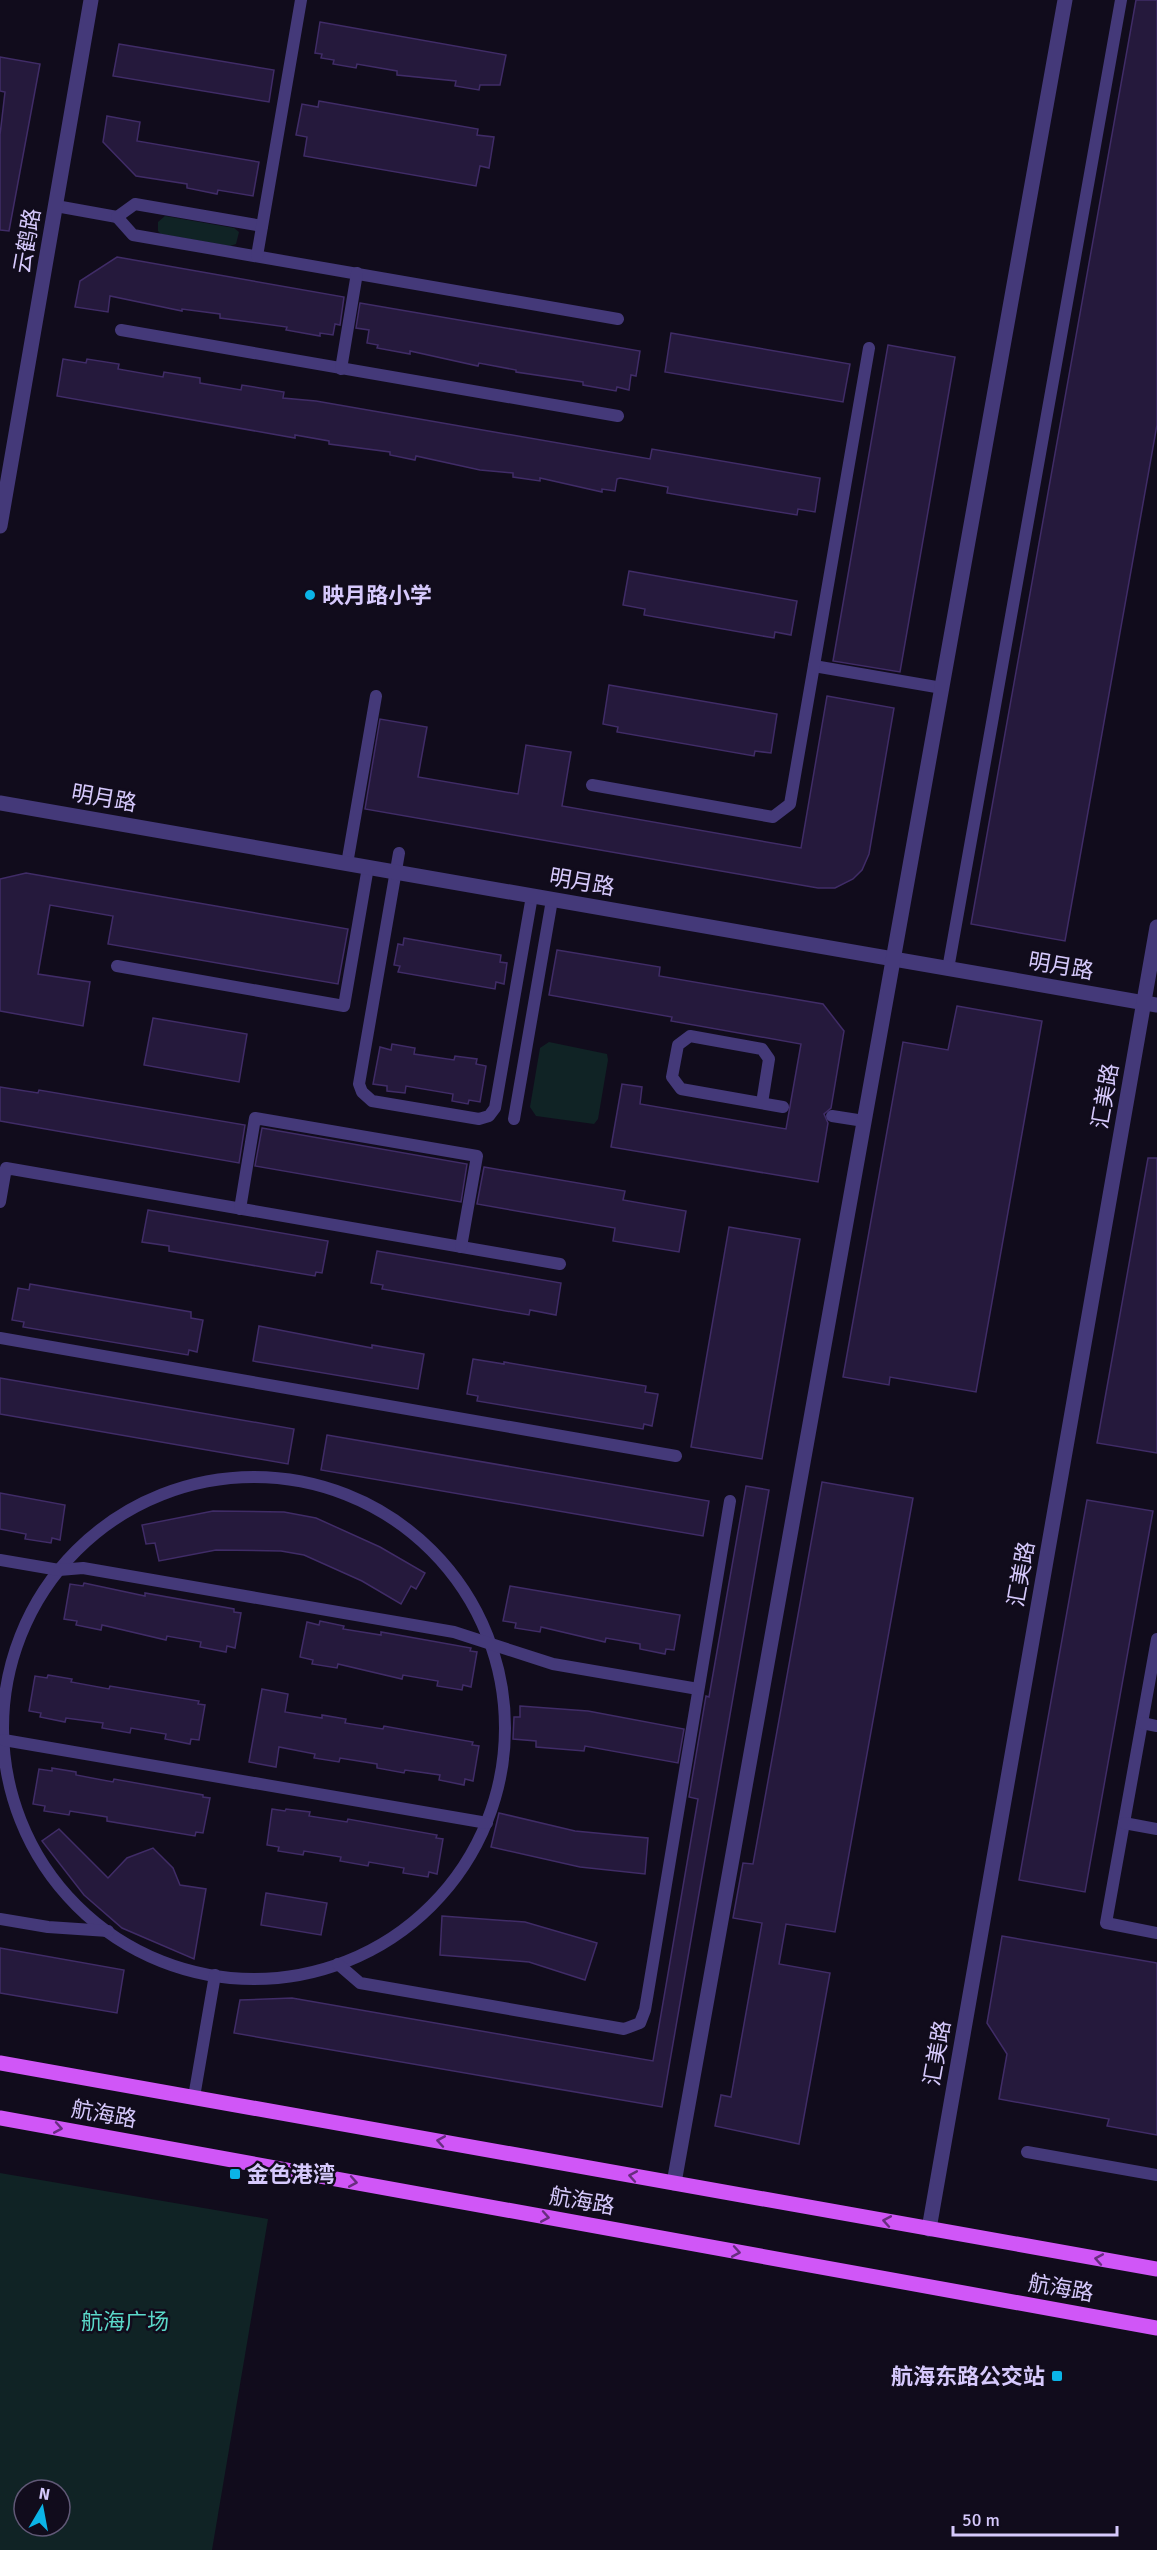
<svg xmlns="http://www.w3.org/2000/svg" width="1157" height="2550" font-family="Signika,'Noto Sans SC',sans-serif">
<style>
.green{fill:#102325;fill-rule:evenodd}
.building{fill:#25193c;stroke:#402c67;stroke-width:1.5}
.lines{fill:none;stroke-linecap:round;stroke-linejoin:round}
.lane{stroke:#443979;stroke-width:12}
.street{stroke:#443979;stroke-width:15}
.primary{stroke:#d056f7;stroke-width:15}
.oneway{stroke:#672d7f}
.poi-dot{fill:#0bb4e7;stroke:#110c1c;stroke-width:2}
.labels{text-anchor:middle;dominant-baseline:central;stroke-width:5;stroke-linejoin:round;paint-order:stroke}
.street-label{font-size:22px;fill:#d6c9fc;stroke:#110c1c}
.poi-label{font-size:22px;font-weight:bold;fill:#d6c9fc;stroke:#110c1c;text-anchor:start}
.park-label{font-size:22px;fill:#5ad8c9;stroke:#110c1c}
</style>
<rect width="100%" height="100%" fill="#110c1c"/>
<g class="green">
<path d="M 165,216 L 234,228 L 239,232 L 236,244 L 230,246 L 161,234 L 158,231 L 158,222 Z"/>
<path d="M 549,1042 L 607,1054 L 608,1060 L 598,1119 L 594,1124 L 536,1116 L 530,1107 L 540,1048 Z"/>
<path d="M 0,2173 L 268,2219 L 212,2550 L 0,2550 ZM 24,2490 L 60,2490 L 60,2526 L 24,2526 Z"/>
</g>
<g class="building">
<path d="M 1136,0 L 1157,0 L 1157,425 L 1065,941 L 971,924 Z"/>
<path d="M 320,22 L 506,55 L 500,85 L 480,85 L 479,90 L 455,86 L 456,81 L 397,75 L 397,71 L 357,64 L 356,68 L 333,64 L 334,60 L 321,58 L 322,54 L 315,53 Z"/>
<path d="M 119,44 L 274,70 L 269,102 L 113,76 Z"/>
<path d="M 0,57 L 40,64 L 9,231 L 0,230 L 0,135 L 5,92 L 0,91 Z"/>
<path d="M 319,101 L 478,129 L 477,135 L 494,137 L 489,168 L 480,166 L 476,186 L 304,156 L 307,137 L 296,135 L 302,104 L 318,107 Z"/>
<path d="M 107,116 L 140,122 L 137,141 L 259,162 L 253,196 L 218,190 L 217,194 L 187,188 L 187,184 L 136,176 L 103,142 Z"/>
<path d="M 117,257 L 344,297 L 340,325 L 335,324 L 333,335 L 320,333 L 320,336 L 286,330 L 287,327 L 220,318 L 220,314 L 182,309 L 182,311 L 110,296 L 108,312 L 75,307 L 80,281 Z"/>
<path d="M 360,303 L 640,351 L 636,376 L 631,375 L 629,390 L 617,387 L 616,391 L 583,385 L 583,382 L 516,372 L 516,370 L 479,363 L 478,366 L 410,351 L 410,354 L 377,348 L 378,345 L 367,343 L 369,330 L 356,328 Z"/>
<path d="M 671,333 L 850,364 L 843,402 L 665,372 Z"/>
<path d="M 888,345 L 955,357 L 900,672 L 833,661 Z"/>
<path d="M 63,359 L 86,363 L 87,359 L 119,364 L 118,369 L 163,377 L 164,372 L 200,378 L 200,383 L 241,390 L 242,385 L 284,392 L 283,398 L 316,401 L 650,459 L 652,449 L 820,478 L 815,512 L 798,509 L 797,515 L 701,499 L 667,493 L 668,487 L 620,478 L 617,479 L 615,491 L 602,489 L 602,492 L 540,478 L 540,481 L 513,477 L 513,473 L 480,470 L 416,456 L 415,460 L 390,455 L 390,452 L 329,444 L 329,441 L 295,435 L 295,438 L 57,396 Z"/>
<path d="M 629,571 L 797,601 L 791,635 L 775,632 L 774,638 L 644,615 L 645,609 L 623,605 Z"/>
<path d="M 609,685 L 777,714 L 771,753 L 755,751 L 754,756 L 617,732 L 618,727 L 603,724 Z"/>
<path d="M 827,696 L 894,708 L 869,854 L 862,870 L 853,879 L 835,888 L 818,888 L 365,809 L 380,719 L 427,727 L 418,777 L 518,794 L 526,745 L 571,752 L 562,806 L 801,848 Z"/>
<path d="M 26,873 L 348,929 L 338,984 L 108,944 L 113,916 L 50,905 L 38,974 L 90,982 L 83,1026 L 0,1011 L 0,879 Z"/>
<path d="M 404,938 L 501,955 L 500,962 L 507,963 L 504,984 L 496,982 L 495,989 L 398,972 L 400,966 L 394,965 L 398,944 L 403,945 Z"/>
<path d="M 557,950 L 660,967 L 659,976 L 823,1004 L 844,1031 L 831,1108 L 824,1114 L 828,1123 L 818,1182 L 611,1147 L 622,1084 L 642,1087 L 640,1104 L 786,1129 L 801,1044 L 671,1021 L 672,1017 L 549,995 Z"/>
<path d="M 957,1006 L 1042,1021 L 976,1392 L 890,1377 L 889,1385 L 843,1377 L 903,1042 L 948,1050 Z"/>
<path d="M 153,1018 L 247,1034 L 239,1082 L 144,1065 Z"/>
<path d="M 392,1044 L 415,1048 L 414,1054 L 454,1060 L 455,1056 L 477,1059 L 476,1064 L 486,1066 L 480,1102 L 469,1100 L 468,1104 L 452,1101 L 453,1094 L 406,1086 L 405,1093 L 387,1091 L 387,1086 L 373,1084 L 380,1047 L 391,1050 Z"/>
<path d="M 0,1087 L 38,1093 L 39,1090 L 245,1125 L 239,1163 L 0,1121 Z"/>
<path d="M 262,1128 L 467,1164 L 461,1202 L 255,1166 Z"/>
<path d="M 1148,1158 L 1157,1158 L 1157,1453 L 1097,1443 Z"/>
<path d="M 484,1167 L 625,1191 L 623,1200 L 686,1211 L 679,1252 L 613,1241 L 615,1228 L 477,1204 Z"/>
<path d="M 148,1210 L 328,1241 L 322,1273 L 316,1272 L 315,1276 L 245,1264 L 169,1251 L 169,1246 L 142,1242 Z"/>
<path d="M 729,1227 L 800,1239 L 762,1459 L 691,1447 Z"/>
<path d="M 377,1251 L 561,1283 L 556,1315 L 530,1310 L 529,1315 L 382,1289 L 383,1285 L 371,1283 Z"/>
<path d="M 30,1284 L 191,1312 L 191,1318 L 203,1320 L 197,1352 L 189,1350 L 188,1355 L 23,1327 L 24,1322 L 12,1320 L 18,1288 L 29,1290 Z"/>
<path d="M 259,1326 L 372,1348 L 372,1345 L 424,1354 L 418,1389 L 253,1361 Z"/>
<path d="M 473,1359 L 504,1364 L 504,1362 L 646,1386 L 645,1392 L 658,1394 L 652,1426 L 644,1424 L 643,1429 L 477,1401 L 478,1396 L 467,1394 Z"/>
<path d="M 0,1378 L 294,1429 L 288,1464 L 0,1414 Z"/>
<path d="M 327,1435 L 709,1501 L 703,1536 L 321,1470 Z"/>
<path d="M 822,1482 L 913,1498 L 835,1932 L 786,1924 L 779,1964 L 830,1973 L 799,2144 L 715,2126 L 721,2095 L 731,2097 L 762,1923 L 733,1918 L 743,1863 L 753,1864 Z"/>
<path d="M 746,1486 L 769,1490 L 662,2107 L 234,2033 L 240,2000 L 292,1998 L 653,2061 L 698,1799 L 689,1797 L 706,1696 L 709,1697 Z"/>
<path d="M 0,1493 L 65,1505 L 60,1540 L 52,1538 L 51,1543 L 25,1539 L 26,1534 L 0,1529 Z"/>
<path d="M 1087,1500 L 1153,1511 L 1085,1892 L 1019,1880 Z"/>
<path d="M 213,1511 L 284,1512 L 316,1518 L 380,1547 L 425,1573 L 416,1589 L 411,1586 L 401,1604 L 362,1581 L 304,1555 L 281,1551 L 216,1550 L 159,1561 L 155,1543 L 146,1544 L 142,1525 Z"/>
<path d="M 84,1583 L 145,1596 L 145,1593 L 234,1609 L 234,1612 L 241,1613 L 235,1648 L 227,1646 L 226,1652 L 200,1647 L 201,1642 L 167,1636 L 166,1640 L 102,1625 L 101,1630 L 76,1625 L 77,1621 L 64,1619 L 70,1584 L 83,1586 Z"/>
<path d="M 510,1586 L 680,1615 L 674,1650 L 666,1649 L 665,1654 L 640,1649 L 640,1644 L 606,1638 L 605,1642 L 541,1627 L 540,1632 L 515,1628 L 516,1623 L 503,1621 Z"/>
<path d="M 320,1621 L 344,1626 L 343,1629 L 381,1635 L 381,1632 L 471,1648 L 470,1651 L 477,1652 L 471,1687 L 463,1685 L 462,1690 L 437,1686 L 438,1681 L 403,1675 L 402,1679 L 338,1664 L 337,1668 L 312,1664 L 313,1660 L 300,1657 L 307,1622 L 319,1625 Z"/>
<path d="M 48,1675 L 72,1679 L 71,1682 L 109,1689 L 110,1686 L 199,1701 L 198,1704 L 205,1705 L 199,1740 L 191,1739 L 190,1744 L 165,1739 L 166,1734 L 131,1728 L 130,1733 L 102,1728 L 103,1723 L 66,1718 L 65,1722 L 40,1717 L 41,1713 L 29,1711 L 35,1676 L 47,1678 Z"/>
<path d="M 262,1689 L 288,1694 L 285,1712 L 322,1718 L 322,1715 L 346,1719 L 345,1723 L 383,1729 L 384,1726 L 473,1742 L 472,1745 L 479,1746 L 473,1781 L 465,1779 L 464,1785 L 439,1780 L 440,1775 L 405,1770 L 404,1773 L 377,1768 L 377,1764 L 340,1758 L 339,1762 L 314,1758 L 315,1754 L 279,1747 L 276,1767 L 249,1762 Z"/>
<path d="M 520,1706 L 588,1711 L 684,1729 L 678,1763 L 585,1746 L 584,1751 L 536,1747 L 536,1741 L 513,1739 L 514,1717 L 520,1717 Z"/>
<path d="M 52,1768 L 76,1772 L 76,1775 L 113,1782 L 114,1779 L 203,1795 L 203,1797 L 210,1798 L 203,1833 L 196,1832 L 195,1836 L 107,1821 L 107,1817 L 70,1811 L 69,1815 L 44,1811 L 45,1806 L 33,1804 L 39,1769 L 52,1771 Z"/>
<path d="M 272,1809 L 285,1811 L 286,1809 L 310,1812 L 309,1816 L 347,1822 L 348,1819 L 437,1835 L 436,1838 L 443,1839 L 437,1874 L 429,1872 L 428,1877 L 403,1873 L 404,1868 L 369,1862 L 368,1866 L 340,1861 L 341,1857 L 304,1851 L 303,1855 L 278,1851 L 279,1847 L 267,1845 Z"/>
<path d="M 499,1813 L 575,1831 L 648,1838 L 645,1874 L 580,1867 L 491,1847 Z"/>
<path d="M 59,1829 L 108,1878 L 127,1858 L 153,1848 L 173,1868 L 180,1885 L 206,1889 L 194,1959 L 122,1928 L 84,1895 L 42,1841 Z"/>
<path d="M 266,1893 L 327,1903 L 321,1935 L 261,1925 Z"/>
<path d="M 442,1916 L 525,1922 L 597,1943 L 585,1980 L 529,1962 L 440,1955 Z"/>
<path d="M 1002,1936 L 1157,1963 L 1157,2135 L 1107,2126 L 1109,2119 L 999,2099 L 1007,2054 L 987,2023 Z"/>
<path d="M 0,1948 L 124,1970 L 117,2013 L 0,1993 Z"/>
</g>
<g class="lines">
<g class="lane">
<path d="M 56,206 L 117,217"/>
<path d="M 262,226 L 135,204 L 117,217 L 133,235 L 618,319"/>
<path d="M 257,256 L 301,0"/>
<path d="M 121,330 L 618,416"/>
<path d="M 341,369 L 357,273"/>
<path d="M 814,666 L 942,688"/>
<path d="M 592,785 L 773,817 L 790,804 L 869,348"/>
<path d="M 399,853 L 359,1084 L 362,1092 L 372,1101 L 479,1119 L 489,1116 L 495,1108 L 532,896"/>
<path d="M 347,864 L 376,696"/>
<path d="M 117,966 L 344,1006 L 368,867"/>
<path d="M 948,969 L 1121,0"/>
<path d="M 762,1103 L 769,1059 L 762,1049 L 690,1036 L 678,1045 L 672,1077 L 681,1089 L 783,1107"/>
<path d="M 832,1116 L 864,1121"/>
<path d="M 514,1119 L 552,900"/>
<path d="M 0,1202 L 6,1168 L 560,1264"/>
<path d="M 240,1209 L 255,1118 L 477,1156 L 461,1247"/>
<path d="M 0,1338 L 676,1456"/>
<circle cx="254" cy="1728" r="251"/>
<path d="M 0,1560 L 59,1570 L 83,1568 L 454,1632 L 553,1664 L 698,1689"/>
<path d="M 1157,1639 L 1106,1923 L 1157,1933"/>
<path d="M 1142,1723 L 1157,1726"/>
<path d="M 4,1740 L 487,1823"/>
<path d="M 1124,1823 L 1157,1829"/>
<path d="M 0,1919 L 48,1927 L 108,1931"/>
<path d="M 338,1964 L 360,1983 L 624,2029 L 640,2023 L 645,2010 L 730,1501"/>
<path d="M 194,2097 L 215,1975"/>
<path d="M 1027,2152 L 1157,2175"/>
</g>
<g class="street">
<path d="M 0,526 L 91,0"/>
<path d="M 0,803 L 1157,1005"/>
<path d="M 674,2183 L 1065,0"/>
<path d="M 929,2229 L 1157,927"/>
</g>
<g class="primary">
<path d="M 0,2063 L 1157,2269"/>
<path d="M 0,2118 L 1157,2328"/>
</g>
</g>
<defs><path id="oneway-chevron" d="M-2-3.5L2.5 0L-2 3.5" fill="none" stroke-width="1.6" stroke-linecap="round" stroke-linejoin="round" transform="scale(1.5)"/></defs>
<g class="oneway">
<use href="#oneway-chevron" transform="translate(58 2128) rotate(10)"/>
<use href="#oneway-chevron" transform="translate(441 2141) rotate(-170)"/>
<use href="#oneway-chevron" transform="translate(633 2176) rotate(-170)"/>
<use href="#oneway-chevron" transform="translate(353 2182) rotate(10)"/>
<use href="#oneway-chevron" transform="translate(545 2217) rotate(10)"/>
<use href="#oneway-chevron" transform="translate(887 2221) rotate(-170)"/>
<use href="#oneway-chevron" transform="translate(736 2252) rotate(10)"/>
<use href="#oneway-chevron" transform="translate(1099 2259) rotate(-170)"/>
</g>
<g class="poi-dot">
<circle cx="310" cy="595" r="6"/>
<rect x="229" y="2168" width="12" height="12" rx="3"/>
<rect x="1051" y="2370" width="12" height="12" rx="3"/>
</g>
<g class="labels">
<g class="street-label">
<text transform="translate(27 241) rotate(-80)">云鹤路</text>
<text transform="translate(104 798) rotate(10)">明月路</text>
<text transform="translate(582 882) rotate(10)">明月路</text>
<text transform="translate(1061 966) rotate(10)">明月路</text>
<text transform="translate(1105 1096) rotate(-80)">汇美路</text>
<text transform="translate(1021 1574) rotate(-80)">汇美路</text>
<text transform="translate(937 2053) rotate(-80)">汇美路</text>
<text transform="translate(104 2114) rotate(10)">航海路</text>
<text transform="translate(582 2201) rotate(10)">航海路</text>
<text transform="translate(1061 2288) rotate(10)">航海路</text>
</g>
<g class="poi-label">
<text x="322" y="595">映月路小学</text>
<text x="247" y="2174">金色港湾</text>
<text x="1045" y="2376" text-anchor="end">航海东路公交站</text>
</g>
<g class="park-label">
<text x="125" y="2321">航海广场</text>
</g>
</g>
<g transform="translate(42 2508) rotate(10)"><circle r="28" fill="#110c1c" stroke="#605876" stroke-width="1.5"/>
<path d="M0-4.5L10 22L0 15L-10 22Z" fill="#0bb4e7"/>
<text y="-9" font-size="16" font-weight="bold" text-anchor="middle" fill="#d6c9fc">N</text>
</g>
<path d="M953 2526v9h164v-9" fill="none" stroke="#d6c9fc" stroke-width="3"/>
<text x="962" y="2526" font-size="18" fill="#d6c9fc" stroke="#110c1c" stroke-width="4.5" paint-order="stroke">50 m</text>
</svg>
